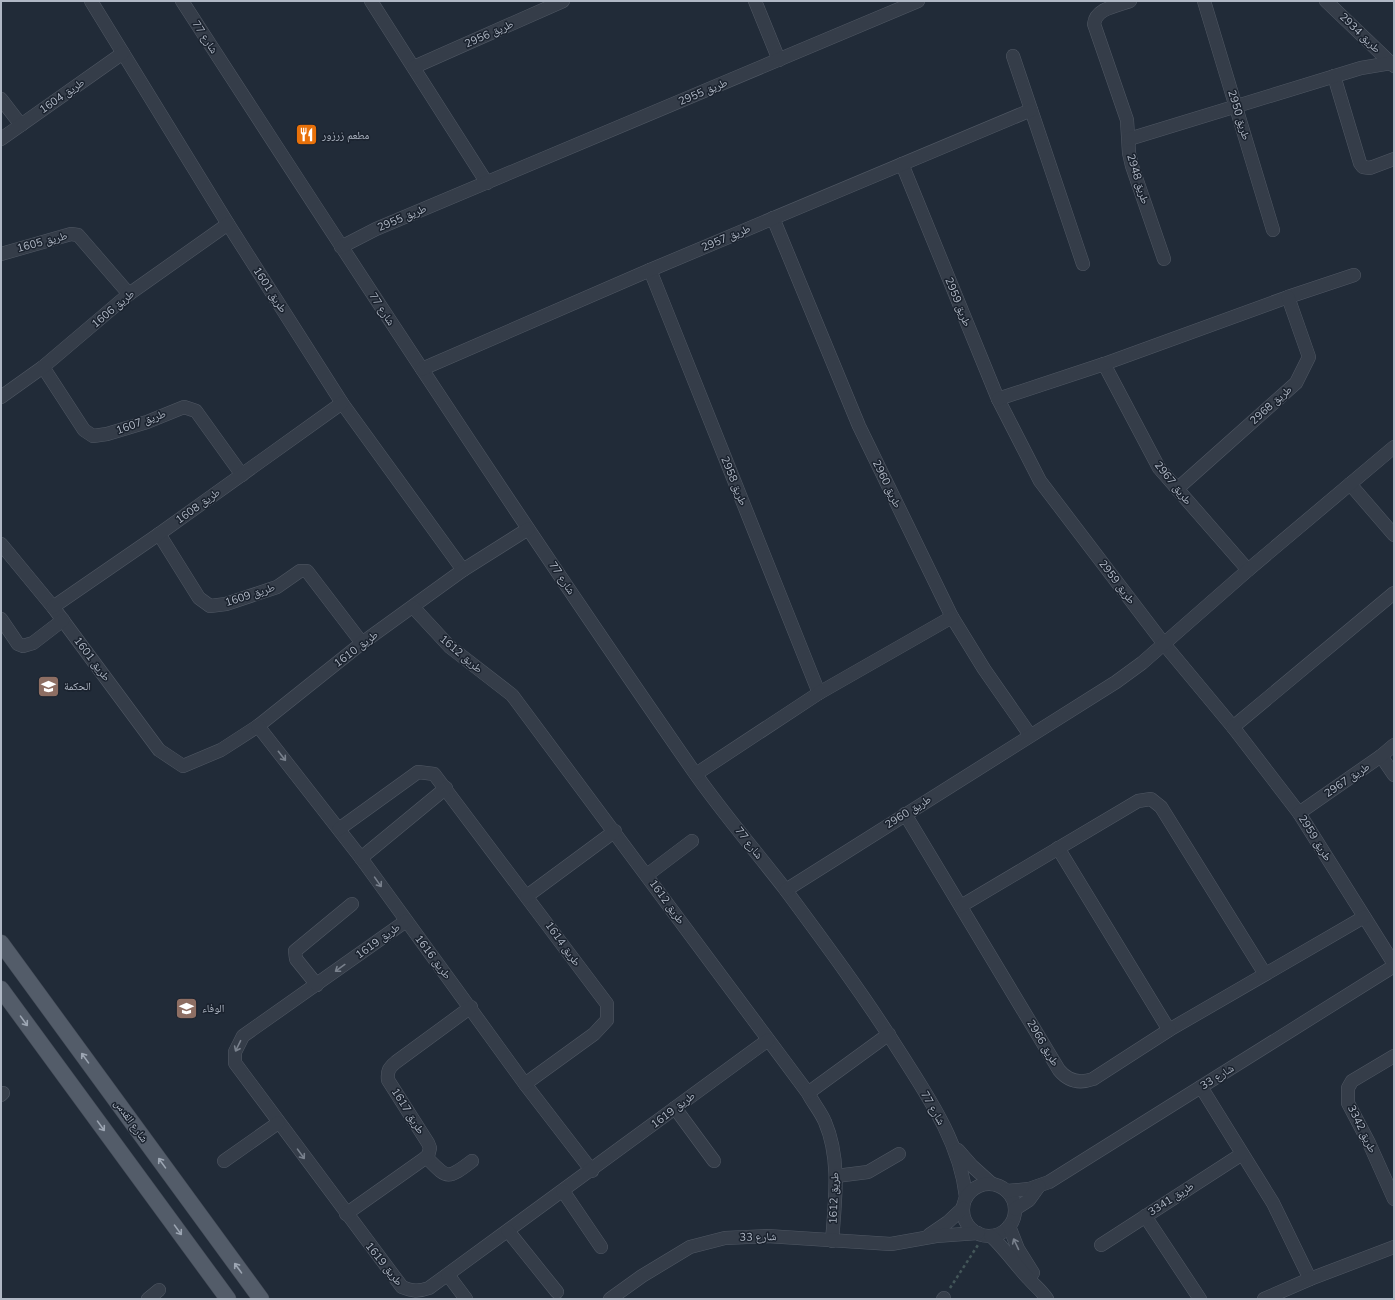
<svg xmlns="http://www.w3.org/2000/svg" width="1395" height="1300" font-family="'Nunito Sans','Noto Naskh Arabic',sans-serif">
<style>
.lines{fill:none;stroke-linecap:round;stroke-linejoin:round}
.minor-casing{stroke:#505864;stroke-width:14}
.major-casing{stroke:#3e4652;stroke-width:17}
.path{stroke:#435659;stroke-width:2.5;stroke-dasharray:3 3;stroke-linecap:butt}
.minor{stroke:#353d49;stroke-width:13}
.major{stroke:#535c69;stroke-width:16}
.oneway{stroke:#79818d}
.oneway2{stroke:#9da6b3}
.labels{text-anchor:middle;dominant-baseline:central;stroke-width:3;stroke-linejoin:round;paint-order:stroke}
.street-label{font-size:11px;fill:#b0b8c5;stroke:#1a222e}
.poi-label{font-size:11px;fill:#b0b8c5;stroke:#1a222e;text-anchor:start}
</style>
<rect width="100%" height="100%" fill="#212b38"/>
<g class="lines">
<defs>
<g id="minor">
<path d="M 91,1 L 228,224 L 342,403 L 463,570"/>
<path d="M 182,1 C 349,259 517,517 692,769 C 721,811 754,849 785,889 C 825,943 865,997 901,1054 C 929,1098 960,1143 966,1197"/>
<path d="M 371,1 L 487,183"/>
<path d="M 755,1 L 779,60"/>
<path d="M 1130,1 C 1117,6 1096,8 1094,24 L 1127,120 L 1129,153 L 1132,166 L 1164,259"/>
<path d="M 1204,1 L 1273,230"/>
<path d="M 1326,1 L 1394,66"/>
<path d="M 1013,56 L 1083,264"/>
<path d="M 414,67 L 563,1"/>
<path d="M 1334,76 L 1360,163 L 1363,167 L 1370,168 L 1394,159"/>
<path d="M 1,99 L 21,125"/>
<path d="M 1,139 L 123,53"/>
<path d="M 1129,139 L 1361,68 L 1391,63"/>
<path d="M 902,164 L 998,399 L 1040,481 L 1164,644 L 1233,727 L 1299,813 L 1394,964"/>
<path d="M 773,218 L 859,426 L 952,617 L 984,669 L 1030,735"/>
<path d="M 341,247 L 376,229 L 918,1"/>
<path d="M 1,254 L 71,234 L 78,235 L 129,294"/>
<path d="M 650,270 L 819,693"/>
<path d="M 1104,364 L 1159,468 L 1248,570"/>
<path d="M 43,367 L 84,430 L 93,436 L 107,434 L 147,422 L 184,407 L 196,411 L 242,475"/>
<path d="M 422,369 L 650,270 L 1031,110"/>
<path d="M 1,397 L 43,367 L 129,294 L 228,224"/>
<path d="M 998,399 L 1104,364 L 1288,297 L 1354,275"/>
<path d="M 1350,484 L 1394,535"/>
<path d="M 1177,489 L 1296,383 L 1309,357 L 1288,297"/>
<path d="M 159,534 L 199,598 L 210,606 L 226,604 L 277,587 L 300,571 L 307,571 L 362,643"/>
<path d="M 1,544 L 53,607 L 159,750 L 183,766 L 221,750 L 258,726 L 362,643 L 463,570 L 528,529"/>
<path d="M 53,607 L 159,534 L 342,403"/>
<path d="M 413,607 L 450,647 L 512,695 L 808,1093 C 813,1103 821,1112 825,1122 C 841,1159 835,1202 832,1241"/>
<path d="M 1,619 L 18,644 L 23,646 L 33,643 L 63,620"/>
<path d="M 258,726 L 361,858 L 525,1084 L 592,1171"/>
<path d="M 1233,727 L 1394,593"/>
<path d="M 1381,756 L 1394,775"/>
<path d="M 696,774 L 819,693 L 952,617"/>
<path d="M 1299,813 L 1381,756 L 1394,745"/>
<path d="M 905,814 L 1059,1070 C 1068,1081 1079,1084 1093,1079 L 1169,1030 L 1364,917"/>
<path d="M 339,829 L 418,772 L 434,774 L 607,1004 L 607,1020 L 594,1034 L 525,1084"/>
<path d="M 1058,848 L 1169,1030"/>
<path d="M 361,858 L 446,788"/>
<path d="M 647,875 L 692,841"/>
<path d="M 786,890 L 1116,682 L 1142,663 L 1248,570 L 1394,447"/>
<path d="M 527,896 L 615,831"/>
<path d="M 961,906 L 1138,801 L 1151,799 L 1161,807 L 1265,974"/>
<path d="M 406,921 L 243,1036 L 235,1052 L 235,1063 L 402,1287 C 412,1291 418,1292 429,1288 L 768,1040"/>
<path d="M 317,985 L 296,959 L 295,951 L 352,904"/>
<path d="M 1394,1056 L 1352,1081 L 1348,1088 L 1348,1103 L 1369,1143 L 1394,1199"/>
<path d="M 1201,1087 L 1273,1203 L 1310,1279"/>
<path d="M 808,1093 L 889,1034"/>
<path d="M 1,1095 L 3,1093"/>
<path d="M 675,1108 L 714,1161"/>
<path d="M 958,1150 L 972,1166 L 992,1184"/>
<path d="M 426,1157 C 447,1178 446,1181 472,1161"/>
<path d="M 224,1161 L 278,1123"/>
<path d="M 836,1176 L 868,1172 L 899,1154"/>
<circle cx="989" cy="1210" r="26"/>
<path d="M 563,1191 L 601,1247"/>
<path d="M 1007,1191 L 1029,1189 L 1049,1182 L 1394,966"/>
<path d="M 1015,1209 L 1029,1200 L 1039,1186"/>
<path d="M 346,1214 L 428,1156 L 430,1148 L 428,1143 L 388,1080 C 387,1071 389,1068 396,1062 L 471,1007"/>
<path d="M 1145,1216 L 1200,1299"/>
<path d="M 1009,1226 L 1018,1249 L 1033,1273"/>
<path d="M 508,1231 L 557,1292"/>
<path d="M 929,1235 L 948,1222 L 963,1208"/>
<path d="M 991,1236 C 1005,1249 1015,1264 1028,1278 C 1035,1286 1041,1290 1047,1299"/>
<path d="M 1101,1245 L 1242,1154"/>
<path d="M 448,1275 L 466,1299"/>
<path d="M 148,1299 L 159,1290"/>
<path d="M 610,1299 L 642,1276 L 690,1247 L 725,1238 L 767,1236 L 891,1244 L 936,1236 L 978,1233"/>
<path d="M 943,1299 L 944,1298"/>
<path d="M 1264,1299 L 1310,1279 L 1394,1247"/>
</g>
<g id="major">
<path d="M 1,943 L 261,1299"/>
<path d="M 1,989 L 228,1299"/>
</g>
</defs>
<use href="#minor" class="minor-casing"/>
<use href="#major" class="major-casing"/>
<path class="path" d="M 950,1288 L 978,1245"/>
<use href="#minor" class="minor"/>
<use href="#major" class="major"/>
</g>
<defs><path id="oneway-shaft" d="M-6 0H5M1.5-3L5.5 0L1.5 3" fill="none" stroke-width="1.6" stroke-linecap="round" stroke-linejoin="round"/></defs>
<g class="oneway">
<use href="#oneway-shaft" transform="translate(282 756) rotate(52)"/>
<use href="#oneway-shaft" transform="translate(378 882) rotate(55)"/>
<use href="#oneway-shaft" transform="translate(340 968) rotate(144)"/>
<use href="#oneway-shaft" transform="translate(238 1046) rotate(116)"/>
<use href="#oneway-shaft" transform="translate(301 1154) rotate(54)"/>
<use href="#oneway-shaft" transform="translate(1016 1244) rotate(-115)"/>
</g>
<g class="oneway2">
<use href="#oneway-shaft" transform="translate(24 1021) rotate(54)"/>
<use href="#oneway-shaft" transform="translate(85 1058) rotate(-126)"/>
<use href="#oneway-shaft" transform="translate(101 1126) rotate(54)"/>
<use href="#oneway-shaft" transform="translate(162 1163) rotate(-126)"/>
<use href="#oneway-shaft" transform="translate(178 1230) rotate(54)"/>
<use href="#oneway-shaft" transform="translate(238 1268) rotate(-126)"/>
</g>
<defs>
<symbol id="restaurant-square" viewBox="-11 -11 22 22"><rect x="-9" y="-9" width="18" height="18" rx="4" fill="#e8710a" stroke="#1a222e"/><path d="M-5-6h1v4h1v-4h1v4h1v-4h1v5L-1.5 .5V6h-2V.5L-5-1ZM5-6V6H3V1.5H1.5Q1.5-4 5-6Z" fill="#fff"/></symbol>
<symbol id="school-square" viewBox="-11 -11 22 22"><rect x="-9" y="-9" width="18" height="18" rx="4" fill="#8d6e63" stroke="#1a222e"/><path d="M0-5L7-2L0 1L-7-2ZM-4 1L0 2.5L4 1V4Q0 6-4 4Z" fill="#fff"/></symbol>
</defs>
<g fill-rule="evenodd">
<use href="#restaurant-square" x="294" y="122" width="25" height="25"/>
<use href="#school-square" x="36" y="674" width="25" height="25"/>
<use href="#school-square" x="174" y="996" width="25" height="25"/>
</g>
<g class="labels">
<g class="street-label">
<text transform="translate(1360 33) rotate(44)">طريق 2934</text>
<text transform="translate(489 34) rotate(-24)">طريق 2956</text>
<text transform="translate(205 37) rotate(57)">شارع 77</text>
<text transform="translate(703 92) rotate(-23)">طريق 2955</text>
<text transform="translate(62 96) rotate(-35)">طريق 1604</text>
<text transform="translate(1239 115) rotate(73)">طريق 2950</text>
<text transform="translate(1138 179) rotate(73)">طريق 2948</text>
<text transform="translate(402 218) rotate(-23)">طريق 2955</text>
<text transform="translate(726 238) rotate(-23)">طريق 2957</text>
<text transform="translate(42 242) rotate(-15)">طريق 1605</text>
<text transform="translate(270 290) rotate(57)">طريق 1601</text>
<text transform="translate(958 302) rotate(68)">طريق 2959</text>
<text transform="translate(113 309) rotate(-40)">طريق 1606</text>
<text transform="translate(382 309) rotate(57)">شارع 77</text>
<text transform="translate(1271 405) rotate(-42)">طريق 2968</text>
<text transform="translate(141 422) rotate(-20)">طريق 1607</text>
<text transform="translate(734 481) rotate(68)">طريق 2958</text>
<text transform="translate(1173 483) rotate(51)">طريق 2967</text>
<text transform="translate(887 484) rotate(64)">طريق 2960</text>
<text transform="translate(198 506) rotate(-36)">طريق 1608</text>
<text transform="translate(562 578) rotate(56)">شارع 77</text>
<text transform="translate(1117 582) rotate(53)">طريق 2959</text>
<text transform="translate(250 595) rotate(-18)">طريق 1609</text>
<text transform="translate(356 649) rotate(-37)">طريق 1610</text>
<text transform="translate(461 654) rotate(40)">طريق 1612</text>
<text transform="translate(92 659) rotate(53)">طريق 1601</text>
<text transform="translate(1347 780) rotate(-34)">طريق 2967</text>
<text transform="translate(908 812) rotate(-32)">طريق 2960</text>
<text transform="translate(1315 838) rotate(58)">طريق 2959</text>
<text transform="translate(749 843) rotate(52)">شارع 77</text>
<text transform="translate(667 902) rotate(54)">طريق 1612</text>
<text transform="translate(378 941) rotate(-36)">طريق 1619</text>
<text transform="translate(563 944) rotate(54)">طريق 1614</text>
<text transform="translate(433 957) rotate(53)">طريق 1616</text>
<text transform="translate(1043 1043) rotate(59)">طريق 2966</text>
<text transform="translate(1217 1077) rotate(-32)">شارع 33</text>
<text transform="translate(933 1108) rotate(60)">شارع 77</text>
<text transform="translate(673 1110) rotate(-37)">طريق 1619</text>
<text transform="translate(408 1111) rotate(58)">طريق 1617</text>
<text transform="translate(131 1121) rotate(54)">شارع القدس</text>
<text transform="translate(1362 1129) rotate(64)">طريق 3342</text>
<text transform="translate(834 1198) rotate(-88)">طريق 1612</text>
<text transform="translate(1171 1199) rotate(-33)">طريق 3341</text>
<text transform="translate(758 1237) rotate(-1)">شارع 33</text>
<text transform="translate(384 1264) rotate(51)">طريق 1619</text>
</g>
<g class="poi-label">
<text x="322" y="135">مطعم زرزور</text>
<text x="64" y="686">الحكمة</text>
<text x="202" y="1008">الوفاء</text>
</g>
</g>
<rect width="1395" height="1300" fill="none" stroke="#b0b8c5" stroke-width="4"/>
</svg>
